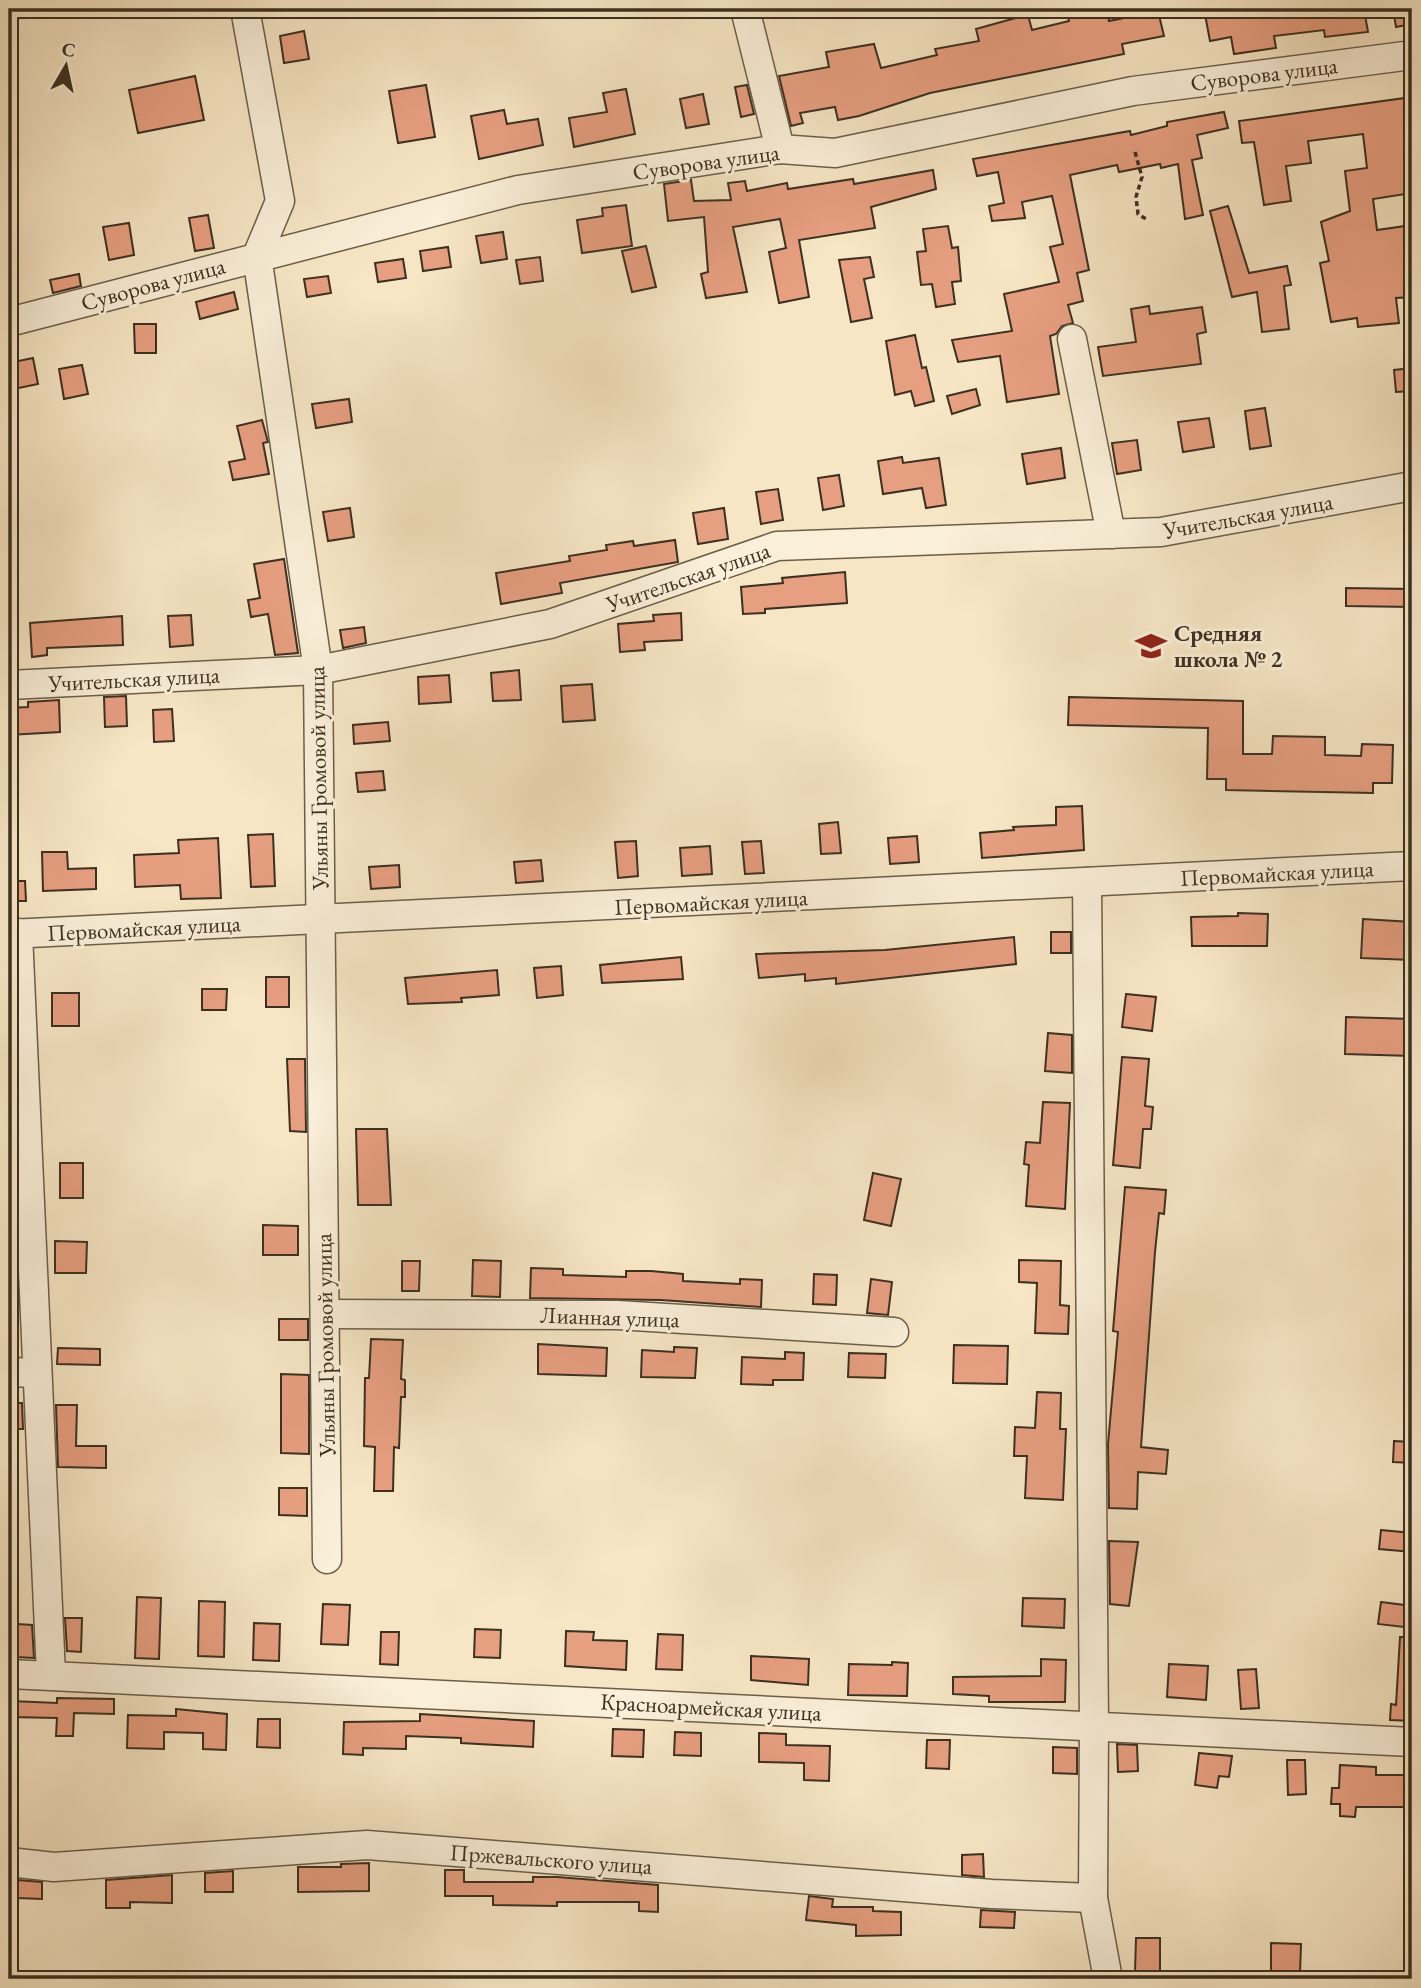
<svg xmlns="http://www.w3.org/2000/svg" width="1421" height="1988" font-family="'EB Garamond',serif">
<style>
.building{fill:#e79f81;stroke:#3c3020;stroke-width:2}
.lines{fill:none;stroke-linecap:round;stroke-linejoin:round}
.minor-casing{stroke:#6b5e49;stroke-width:31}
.path{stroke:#3c3020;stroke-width:3.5;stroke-dasharray:5 3.5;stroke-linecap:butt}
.minor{stroke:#faefd9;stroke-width:28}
.labels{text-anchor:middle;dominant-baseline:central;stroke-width:6;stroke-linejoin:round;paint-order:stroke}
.street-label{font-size:23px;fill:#3c3020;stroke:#faefd9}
.poi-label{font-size:23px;font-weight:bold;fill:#3c3020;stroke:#faefd9;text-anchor:start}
</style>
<rect width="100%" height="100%" fill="#f7e6c5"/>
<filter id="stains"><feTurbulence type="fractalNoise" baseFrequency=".00286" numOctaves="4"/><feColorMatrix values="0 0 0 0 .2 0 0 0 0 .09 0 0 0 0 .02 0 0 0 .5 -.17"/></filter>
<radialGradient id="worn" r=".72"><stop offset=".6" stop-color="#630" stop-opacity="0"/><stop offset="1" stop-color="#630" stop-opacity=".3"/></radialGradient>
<g class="building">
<path d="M 1066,9 L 1107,9 L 1109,21 L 1158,11 L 1164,36 L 1122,44 L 1124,54 L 930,93 L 859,116 L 838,120 L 835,107 L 800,113 L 803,123 L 791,126 L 779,76 L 829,67 L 826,52 L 874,44 L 881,68 L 937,55 L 935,49 L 979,41 L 976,29 L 1012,19 L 1028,15 L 1032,30 L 1069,21 Z"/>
<path d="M 1204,9 L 1364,9 L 1368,32 L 1325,37 L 1324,30 L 1274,36 L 1276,48 L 1234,54 L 1231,37 L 1210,41 Z"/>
<path d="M 1393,9 L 1412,9 L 1412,24 L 1396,27 Z"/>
<path d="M 304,31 L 309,59 L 284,63 L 280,36 Z"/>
<path d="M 195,76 L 204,120 L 138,133 L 129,90 Z"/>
<path d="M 426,85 L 435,137 L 398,143 L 389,91 Z"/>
<path d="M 747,85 L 754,114 L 741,117 L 735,87 Z"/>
<path d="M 626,89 L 635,134 L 574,147 L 569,118 L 607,112 L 603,93 Z"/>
<path d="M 703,94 L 709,124 L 686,128 L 680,99 Z"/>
<path d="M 1412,97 L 1412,193 L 1373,199 L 1377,230 L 1412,225 L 1412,297 L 1396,298 L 1399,323 L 1358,327 L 1357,318 L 1331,322 L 1320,263 L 1329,261 L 1321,222 L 1350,211 L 1345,171 L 1367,168 L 1363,134 L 1308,141 L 1311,163 L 1286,166 L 1291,201 L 1264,205 L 1254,142 L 1242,143 L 1239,121 Z"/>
<path d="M 504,110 L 507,124 L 538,119 L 543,145 L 479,159 L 471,116 Z"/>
<path d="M 1224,112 L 1228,128 L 1197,135 L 1202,158 L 1192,160 L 1203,215 L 1185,219 L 1178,164 L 1161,168 L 1160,164 L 1119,172 L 1117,165 L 1070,175 L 1089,270 L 1077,273 L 1083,301 L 1068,305 L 1073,323 L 1062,326 L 1056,334 L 1050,336 L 1059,394 L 1007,402 L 1000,356 L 958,362 L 952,340 L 1012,331 L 1004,294 L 1059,282 L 1050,247 L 1063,244 L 1052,196 L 1022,202 L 1025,218 L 992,221 L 989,206 L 1004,203 L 998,172 L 977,176 L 973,159 L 1130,131 L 1131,135 L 1167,126 L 1167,122 Z"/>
<path d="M 933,170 L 936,189 L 871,207 L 875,228 L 799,240 L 809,297 L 779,303 L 769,252 L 786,248 L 780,219 L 733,227 L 747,292 L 706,298 L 701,274 L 708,272 L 704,217 L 668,221 L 664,184 L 691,180 L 694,201 L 731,200 L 728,183 L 745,181 L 747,191 L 787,183 L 788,189 L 853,179 L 854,184 Z"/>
<path d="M 626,205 L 632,246 L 582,253 L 577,220 L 603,216 L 602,208 Z"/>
<path d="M 1228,206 L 1249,273 L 1287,266 L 1291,285 L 1284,286 L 1289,329 L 1262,332 L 1257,292 L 1232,297 L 1210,211 Z"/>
<path d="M 208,215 L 214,248 L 195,251 L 189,218 Z"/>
<path d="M 129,223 L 134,255 L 109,260 L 103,227 Z"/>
<path d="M 948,226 L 952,248 L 958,247 L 961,281 L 952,282 L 955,304 L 936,307 L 932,284 L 921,285 L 917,252 L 926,251 L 923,229 Z"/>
<path d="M 503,232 L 507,259 L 481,263 L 476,236 Z"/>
<path d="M 646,246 L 656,287 L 632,292 L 622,251 Z"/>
<path d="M 448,247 L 451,267 L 423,271 L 420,251 Z"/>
<path d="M 540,257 L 543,281 L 520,284 L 516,260 Z"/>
<path d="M 870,257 L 874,277 L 864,279 L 872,318 L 851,322 L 839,260 Z"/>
<path d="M 403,259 L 406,278 L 378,282 L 375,263 Z"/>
<path d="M 79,274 L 81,286 L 53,293 L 50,280 Z"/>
<path d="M 328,276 L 331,293 L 307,297 L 304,279 Z"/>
<path d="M 234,292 L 238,309 L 200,319 L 196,302 Z"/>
<path d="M 1149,306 L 1150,314 L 1202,307 L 1206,332 L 1197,334 L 1201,364 L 1103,376 L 1098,347 L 1136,342 L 1131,309 Z"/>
<path d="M 134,324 L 156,324 L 156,353 L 135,353 Z"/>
<path d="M 915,335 L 922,368 L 926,367 L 934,401 L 915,406 L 911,391 L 895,395 L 886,341 Z"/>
<path d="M 33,358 L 38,384 L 9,390 L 9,363 Z"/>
<path d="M 82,365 L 88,394 L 64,399 L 59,369 Z"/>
<path d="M 1412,368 L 1412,391 L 1396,392 L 1394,370 Z"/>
<path d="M 976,389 L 980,405 L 952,414 L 947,396 Z"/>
<path d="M 349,399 L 352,422 L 316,428 L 312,404 Z"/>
<path d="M 1265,408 L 1271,446 L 1250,449 L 1245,411 Z"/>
<path d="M 1209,418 L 1214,447 L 1183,452 L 1178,422 Z"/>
<path d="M 262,420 L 268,442 L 263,443 L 269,474 L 233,480 L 229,462 L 245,459 L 237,426 Z"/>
<path d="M 1137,440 L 1141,470 L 1117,474 L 1112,443 Z"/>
<path d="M 1061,448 L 1065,478 L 1027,484 L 1022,454 Z"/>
<path d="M 902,457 L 903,463 L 939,458 L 946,505 L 926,508 L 922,488 L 883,494 L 878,461 Z"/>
<path d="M 839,475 L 844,506 L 823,510 L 818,478 Z"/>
<path d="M 778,489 L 783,520 L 761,524 L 756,492 Z"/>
<path d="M 350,508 L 354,537 L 328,541 L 323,512 Z"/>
<path d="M 724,508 L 728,539 L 698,544 L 693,513 Z"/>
<path d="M 675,540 L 678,562 L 560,583 L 562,593 L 501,604 L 496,573 L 570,561 L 569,556 L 607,550 L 606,545 L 633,541 L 634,546 Z"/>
<path d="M 284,559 L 298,653 L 275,655 L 268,614 L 251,617 L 248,600 L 260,598 L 254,564 Z"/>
<path d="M 845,572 L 847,603 L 765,609 L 765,613 L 743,614 L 741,587 L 783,583 L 782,578 Z"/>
<path d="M 1346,588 L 1412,589 L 1412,607 L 1346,606 Z"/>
<path d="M 681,613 L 682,640 L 644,642 L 645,650 L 620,652 L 618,624 L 654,621 L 653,615 Z"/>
<path d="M 191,615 L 193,645 L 170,647 L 168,616 Z"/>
<path d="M 122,616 L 123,645 L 47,648 L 47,655 L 32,657 L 30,623 Z"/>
<path d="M 364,627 L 366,643 L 343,648 L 340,630 Z"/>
<path d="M 519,670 L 521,700 L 493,701 L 491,673 Z"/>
<path d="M 449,675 L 451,702 L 419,704 L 418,677 Z"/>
<path d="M 592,684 L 595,720 L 563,722 L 561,686 Z"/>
<path d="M 126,696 L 127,726 L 105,727 L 104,697 Z"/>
<path d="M 1069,697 L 1243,701 L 1243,754 L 1272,754 L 1273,736 L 1325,737 L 1325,755 L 1361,756 L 1362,744 L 1393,745 L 1392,783 L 1373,783 L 1373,793 L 1226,790 L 1226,779 L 1207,779 L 1208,728 L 1068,725 Z"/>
<path d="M 59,700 L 60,732 L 9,735 L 9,708 L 28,707 L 28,702 Z"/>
<path d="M 172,709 L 174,741 L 154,742 L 153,710 Z"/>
<path d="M 388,722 L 390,741 L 354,744 L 353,725 Z"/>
<path d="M 383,771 L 385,790 L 358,792 L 356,773 Z"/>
<path d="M 1082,806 L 1084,850 L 982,858 L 980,833 L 1014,830 L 1013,827 L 1056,825 L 1056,807 Z"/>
<path d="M 838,822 L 841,853 L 821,854 L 819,824 Z"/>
<path d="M 273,834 L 275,886 L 251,887 L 248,835 Z"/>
<path d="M 917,836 L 919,862 L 890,864 L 888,838 Z"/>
<path d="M 218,838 L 221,898 L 181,899 L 180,885 L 135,887 L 134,855 L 179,853 L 178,840 Z"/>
<path d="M 636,841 L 638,876 L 618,878 L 615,842 Z"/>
<path d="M 761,841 L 764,873 L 745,874 L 742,842 Z"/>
<path d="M 710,846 L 712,874 L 682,876 L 680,848 Z"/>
<path d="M 42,852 L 67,852 L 68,869 L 96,868 L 96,889 L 43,891 Z"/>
<path d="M 541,860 L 543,881 L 516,883 L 514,862 Z"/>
<path d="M 399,865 L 400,887 L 371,889 L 369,867 Z"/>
<path d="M 9,881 L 25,881 L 26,901 L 9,901 Z"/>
<path d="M 1238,913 L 1268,914 L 1267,946 L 1192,946 L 1191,917 L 1238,916 Z"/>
<path d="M 1363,919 L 1412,922 L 1412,960 L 1361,958 Z"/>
<rect x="1051" y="932" width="20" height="21"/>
<path d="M 1014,937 L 1016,964 L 836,984 L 836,978 L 805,981 L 805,974 L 759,978 L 756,954 L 885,950 Z"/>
<path d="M 681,957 L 683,979 L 602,983 L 600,965 Z"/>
<path d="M 561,966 L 563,995 L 537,998 L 534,968 Z"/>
<path d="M 497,970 L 499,995 L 461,998 L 462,1002 L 408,1004 L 405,978 Z"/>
<rect x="266" y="977" width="23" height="30"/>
<path d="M 202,989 L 227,989 L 226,1010 L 202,1010 Z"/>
<rect x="52" y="993" width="27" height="33"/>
<path d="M 1126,994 L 1156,997 L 1152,1031 L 1122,1027 Z"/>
<path d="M 1346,1017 L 1412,1019 L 1412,1056 L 1345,1054 Z"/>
<path d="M 1048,1033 L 1072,1035 L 1072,1073 L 1045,1071 Z"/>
<path d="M 1122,1057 L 1149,1059 L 1145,1106 L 1153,1107 L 1151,1129 L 1143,1129 L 1140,1168 L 1113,1165 Z"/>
<path d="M 287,1059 L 305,1059 L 306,1132 L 290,1131 Z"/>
<path d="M 1043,1102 L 1070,1103 L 1065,1209 L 1026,1206 L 1029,1165 L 1024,1164 L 1026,1142 L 1040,1143 Z"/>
<path d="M 356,1129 L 387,1129 L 391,1205 L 358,1205 Z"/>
<rect x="60" y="1163" width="23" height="35"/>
<path d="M 873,1173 L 901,1179 L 891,1226 L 864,1220 Z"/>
<path d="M 1125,1187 L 1166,1190 L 1164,1214 L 1159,1213 L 1155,1252 L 1141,1447 L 1168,1450 L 1166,1474 L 1138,1472 L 1137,1509 L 1109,1508 L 1108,1444 L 1118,1332 L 1113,1331 Z"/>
<path d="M 263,1225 L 298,1226 L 298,1255 L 263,1255 Z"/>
<path d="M 55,1241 L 87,1242 L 86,1273 L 55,1273 Z"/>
<path d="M 473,1260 L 501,1261 L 500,1297 L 472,1296 Z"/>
<path d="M 1019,1260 L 1061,1261 L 1060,1305 L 1069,1306 L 1068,1334 L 1035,1333 L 1037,1283 L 1019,1282 Z"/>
<path d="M 402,1261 L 420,1261 L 419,1291 L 402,1291 Z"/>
<path d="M 531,1268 L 563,1269 L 563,1275 L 626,1277 L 626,1271 L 651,1271 L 683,1274 L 683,1281 L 740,1284 L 740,1279 L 762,1280 L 761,1307 L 661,1300 L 530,1298 Z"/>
<path d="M 814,1274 L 837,1275 L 836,1305 L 813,1304 Z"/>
<path d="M 871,1279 L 892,1282 L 888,1315 L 867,1313 Z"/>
<rect x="279" y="1319" width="29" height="21"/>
<path d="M 371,1339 L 403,1340 L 401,1379 L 405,1380 L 405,1397 L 401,1397 L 399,1448 L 394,1447 L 393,1491 L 374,1491 L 375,1447 L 364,1446 L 365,1378 L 369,1378 Z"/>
<path d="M 538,1344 L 607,1348 L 606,1376 L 538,1374 Z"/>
<path d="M 954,1345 L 1008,1346 L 1007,1384 L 953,1383 Z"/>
<path d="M 674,1347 L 697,1348 L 695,1378 L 641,1377 L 642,1350 L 674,1352 Z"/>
<path d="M 58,1348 L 100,1349 L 100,1365 L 57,1364 Z"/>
<path d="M 785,1352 L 804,1353 L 803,1380 L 773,1380 L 773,1385 L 741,1384 L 742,1357 L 785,1359 Z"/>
<path d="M 849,1353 L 886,1354 L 885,1378 L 848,1377 Z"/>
<path d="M 281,1374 L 309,1375 L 309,1454 L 281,1453 Z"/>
<path d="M 1037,1392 L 1061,1393 L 1060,1429 L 1066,1429 L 1063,1500 L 1025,1498 L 1027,1456 L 1014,1456 L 1015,1427 L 1035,1428 Z"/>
<path d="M 9,1403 L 22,1403 L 23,1429 L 9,1429 Z"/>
<path d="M 56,1405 L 77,1405 L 76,1446 L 106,1446 L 106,1468 L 58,1467 Z"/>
<path d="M 1394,1441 L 1412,1442 L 1412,1463 L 1393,1462 Z"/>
<path d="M 279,1488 L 307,1488 L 307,1516 L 279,1515 Z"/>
<path d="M 1381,1530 L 1412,1533 L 1412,1552 L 1379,1549 Z"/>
<path d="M 1109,1541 L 1138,1542 L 1129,1606 L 1110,1604 Z"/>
<path d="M 137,1597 L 161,1598 L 159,1659 L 135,1658 Z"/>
<path d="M 1023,1598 L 1065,1599 L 1064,1628 L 1022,1626 Z"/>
<path d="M 199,1601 L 225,1602 L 224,1657 L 198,1656 Z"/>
<path d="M 1381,1602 L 1412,1606 L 1412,1628 L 1378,1624 Z"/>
<path d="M 323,1604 L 350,1605 L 348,1645 L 321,1644 Z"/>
<path d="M 65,1618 L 82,1618 L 81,1652 L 67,1651 Z"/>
<path d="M 254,1623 L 280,1624 L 279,1661 L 253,1660 Z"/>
<path d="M 17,1624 L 32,1625 L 34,1658 L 16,1657 Z"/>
<path d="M 475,1629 L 501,1630 L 500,1658 L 474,1657 Z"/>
<path d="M 566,1631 L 594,1632 L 593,1640 L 627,1641 L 626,1670 L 565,1666 Z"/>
<path d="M 381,1632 L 399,1632 L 398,1665 L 380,1664 Z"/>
<path d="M 658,1634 L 683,1635 L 682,1670 L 656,1669 Z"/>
<path d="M 1400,1637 L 1412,1637 L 1412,1721 L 1390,1720 L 1391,1704 L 1396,1705 Z"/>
<path d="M 751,1656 L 809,1659 L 808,1685 L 751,1680 Z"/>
<path d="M 1041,1659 L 1066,1660 L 1065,1702 L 989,1702 L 989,1696 L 953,1694 L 953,1677 L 1041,1676 Z"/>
<path d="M 892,1662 L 908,1663 L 907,1696 L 848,1695 L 849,1664 L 892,1665 Z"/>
<path d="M 1169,1664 L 1208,1666 L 1206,1700 L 1167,1697 Z"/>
<path d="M 1256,1669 L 1259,1708 L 1241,1709 L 1238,1670 Z"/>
<path d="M 57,1698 L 114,1699 L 114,1714 L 74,1713 L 73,1736 L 56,1736 L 57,1718 L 11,1717 L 12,1701 L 57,1703 Z"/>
<path d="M 176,1709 L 227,1714 L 226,1750 L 203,1749 L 203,1733 L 164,1732 L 164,1749 L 127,1748 L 128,1715 L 176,1716 Z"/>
<path d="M 420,1714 L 534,1721 L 533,1747 L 461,1743 L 461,1738 L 406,1736 L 406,1749 L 363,1748 L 363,1755 L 343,1754 L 344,1722 L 420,1721 Z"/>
<path d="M 258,1719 L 280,1719 L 280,1748 L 257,1747 Z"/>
<path d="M 613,1729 L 644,1730 L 643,1757 L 612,1756 Z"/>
<path d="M 675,1732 L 701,1733 L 701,1756 L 674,1755 Z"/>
<path d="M 759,1733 L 786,1734 L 786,1745 L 830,1746 L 829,1781 L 804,1780 L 804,1763 L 759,1762 Z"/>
<path d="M 927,1740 L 950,1740 L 949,1769 L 926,1768 Z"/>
<path d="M 1117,1744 L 1137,1745 L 1138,1771 L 1118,1772 Z"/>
<path d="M 1053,1747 L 1077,1748 L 1077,1774 L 1053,1773 Z"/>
<path d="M 1199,1753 L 1232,1756 L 1229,1777 L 1219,1776 L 1217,1788 L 1195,1785 Z"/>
<path d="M 1287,1760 L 1305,1760 L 1306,1794 L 1288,1795 Z"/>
<path d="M 1340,1765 L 1376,1767 L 1376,1775 L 1412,1775 L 1412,1807 L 1356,1807 L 1355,1817 L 1340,1816 L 1340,1804 L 1331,1804 L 1332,1788 L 1339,1788 Z"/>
<path d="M 983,1854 L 984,1877 L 962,1875 L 962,1855 Z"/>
<path d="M 369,1863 L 369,1891 L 298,1892 L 298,1867 L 341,1867 L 341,1864 Z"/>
<path d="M 445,1870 L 464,1870 L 464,1882 L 533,1882 L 533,1877 L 557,1877 L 658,1885 L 658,1912 L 639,1911 L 639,1902 L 557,1902 L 557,1906 L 493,1905 L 493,1896 L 445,1896 Z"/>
<path d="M 233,1871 L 233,1892 L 205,1892 L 205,1873 Z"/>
<path d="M 172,1875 L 172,1903 L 130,1902 L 130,1908 L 106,1908 L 106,1880 Z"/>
<path d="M 17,1880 L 42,1882 L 42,1899 L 17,1898 Z"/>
<path d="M 809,1896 L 833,1899 L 832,1907 L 873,1907 L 873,1911 L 901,1912 L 901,1935 L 856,1936 L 856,1925 L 806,1920 Z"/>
<path d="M 981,1910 L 1015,1912 L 1014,1928 L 980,1927 Z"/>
<path d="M 1136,1938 L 1160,1938 L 1160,1972 L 1135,1972 Z"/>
<path d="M 1271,1943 L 1301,1944 L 1300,1973 L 1271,1972 Z"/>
</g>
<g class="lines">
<defs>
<g id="minor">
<path d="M 245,9 L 280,201 L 257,256 L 318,670 L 327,1559"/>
<path d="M 745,9 L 780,149"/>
<path d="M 9,322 L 518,190 L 780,149 L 835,153 L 1133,91 L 1412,55"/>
<path d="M 1072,339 L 1111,534"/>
<path d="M 9,685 L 318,670 L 550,624 L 777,546 L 1161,532 L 1412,486"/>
<path d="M 1087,882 L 1094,1725 L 1093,1898 L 1108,1979"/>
<path d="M 18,933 L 51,1675"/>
<path d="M 9,934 L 1412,866"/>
<path d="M 325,1314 L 617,1315 L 894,1332"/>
<path d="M 9,1372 L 37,1373"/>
<path d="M 9,1674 L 1412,1742"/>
<path d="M 9,1862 L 54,1867 L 367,1845 L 992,1894 L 1093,1898"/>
</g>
</defs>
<use href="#minor" class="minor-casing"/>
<path class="path" d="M 1135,152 L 1142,177 L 1136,197 L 1138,214 L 1146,219"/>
<use href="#minor" class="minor"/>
</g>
<defs>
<symbol id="school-bare" viewBox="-9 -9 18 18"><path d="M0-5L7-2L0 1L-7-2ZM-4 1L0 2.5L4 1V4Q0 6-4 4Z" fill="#8f2418" stroke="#faefd9" stroke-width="2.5" paint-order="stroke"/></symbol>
</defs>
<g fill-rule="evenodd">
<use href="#school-bare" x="1129" y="624" width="44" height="44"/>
</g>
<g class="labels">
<g class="street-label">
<text transform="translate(1264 74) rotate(-7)">Суворова улица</text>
<text transform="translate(706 162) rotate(-8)">Суворова улица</text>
<text transform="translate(153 284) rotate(-15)">Суворова улица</text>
<text transform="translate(1248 516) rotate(-10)">Учительская улица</text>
<text transform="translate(688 577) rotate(-19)">Учительская улица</text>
<text transform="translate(134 679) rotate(-3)">Учительская улица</text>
<text transform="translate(318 778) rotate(-91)">Ульяны Громовой улица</text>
<text transform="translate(1277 873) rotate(-3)">Первомайская улица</text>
<text transform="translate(711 902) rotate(-3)">Первомайская улица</text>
<text transform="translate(144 928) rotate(-3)">Первомайская улица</text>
<text transform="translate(610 1317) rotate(2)">Лианная улица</text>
<text transform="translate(325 1345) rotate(-91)">Ульяны Громовой улица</text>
<text transform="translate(711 1707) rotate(3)">Красноармейская улица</text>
<text transform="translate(551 1859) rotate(4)">Пржевальского улица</text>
</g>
<g class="poi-label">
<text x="1174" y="633">Средняя<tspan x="1174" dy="26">школа № 2</tspan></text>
</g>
</g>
<rect width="1421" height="1988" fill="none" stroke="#f7e6c5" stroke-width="35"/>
<rect x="10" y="10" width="1400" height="1967" fill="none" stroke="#3c3020" stroke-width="3.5"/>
<rect x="18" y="18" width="1386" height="1953" fill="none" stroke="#3c3020" stroke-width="2"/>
<g transform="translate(66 66) rotate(9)" stroke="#faefd9" stroke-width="5" paint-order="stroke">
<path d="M0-5L12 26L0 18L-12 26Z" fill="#3c3020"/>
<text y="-10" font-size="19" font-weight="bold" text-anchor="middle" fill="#3c3020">С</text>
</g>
<rect width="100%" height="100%" filter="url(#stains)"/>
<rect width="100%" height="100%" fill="url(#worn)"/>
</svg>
